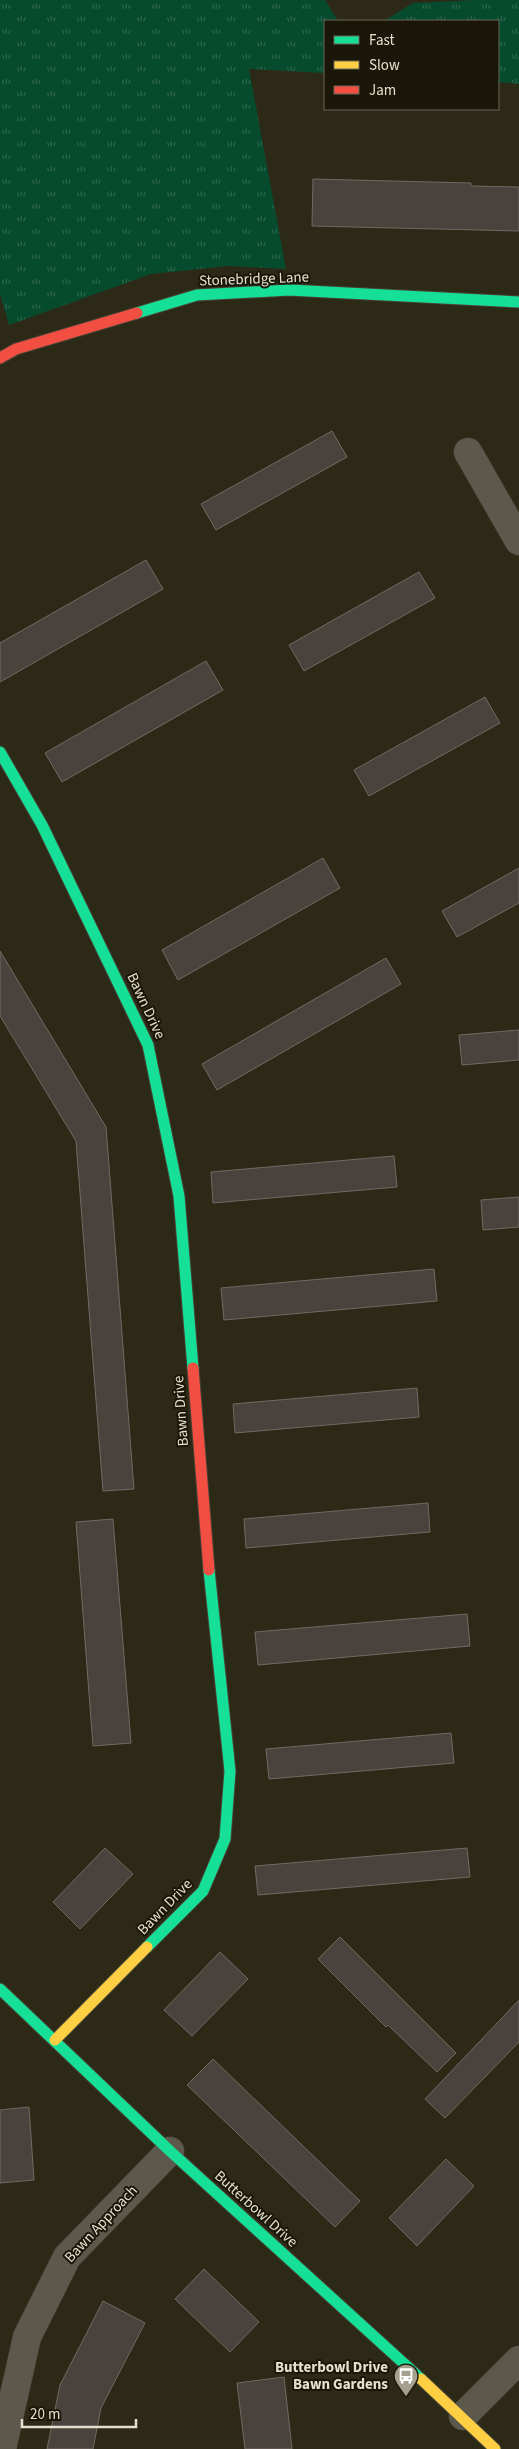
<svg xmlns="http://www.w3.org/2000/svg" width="519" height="2449" font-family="'Source Sans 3',sans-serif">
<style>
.grass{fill:url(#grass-tufts)}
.building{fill:#4a423d;stroke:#726965}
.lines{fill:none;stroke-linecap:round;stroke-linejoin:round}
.street-casing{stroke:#474336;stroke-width:29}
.fast-casing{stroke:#474336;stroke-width:13}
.slow-casing{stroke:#474336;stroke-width:13}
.jam-casing{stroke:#474336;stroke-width:13}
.street{stroke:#5c594c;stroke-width:28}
.fast{stroke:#16e098;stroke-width:11}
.slow{stroke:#ffcf43;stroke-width:11}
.jam{stroke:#f24e42;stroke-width:11}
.labels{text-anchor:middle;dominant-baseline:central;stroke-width:4;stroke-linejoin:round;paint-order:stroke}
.street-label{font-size:15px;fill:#e5e0ce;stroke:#1a1709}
.poi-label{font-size:15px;font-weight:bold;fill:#e5e0ce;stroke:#1a1709;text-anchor:end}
</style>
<defs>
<pattern id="grass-tufts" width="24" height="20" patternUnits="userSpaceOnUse" patternTransform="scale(1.25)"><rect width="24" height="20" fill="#074b2f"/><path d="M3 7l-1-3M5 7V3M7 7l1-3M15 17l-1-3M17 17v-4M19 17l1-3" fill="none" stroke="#2b654c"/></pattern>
</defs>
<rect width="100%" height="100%" fill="#2d2917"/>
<g class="grass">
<path d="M 0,0 L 325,0 L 338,21 L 325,21 L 325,73 L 249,69 L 286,269 L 228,266 L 151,274 L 9,325 L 0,294 Z"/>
<path d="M 476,0 L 519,0 L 519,84 L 498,82 L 498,21 L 384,21 L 413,3 Z"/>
</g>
<g class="building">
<path d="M 313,179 L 471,183 L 471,186 L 519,187 L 519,231 L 312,226 Z"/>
<path d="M 332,431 L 347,457 L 216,530 L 201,504 Z"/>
<path d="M 146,560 L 163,589 L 0,682 L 0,643 Z"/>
<path d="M 419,572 L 435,598 L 304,671 L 289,645 Z"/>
<path d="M 206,661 L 223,690 L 62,782 L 45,753 Z"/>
<path d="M 485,697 L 500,723 L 369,796 L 354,770 Z"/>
<path d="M 323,858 L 340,888 L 178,980 L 162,950 Z"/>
<path d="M 519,868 L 519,903 L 457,937 L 442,911 Z"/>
<path d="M 0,951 L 106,1127 L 134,1489 L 103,1491 L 76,1141 L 0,1016 Z"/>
<path d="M 386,958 L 401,984 L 217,1090 L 202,1064 Z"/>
<path d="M 519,1030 L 519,1060 L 462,1065 L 459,1035 Z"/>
<path d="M 394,1156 L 397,1187 L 213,1203 L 211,1172 Z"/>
<path d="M 519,1197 L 519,1227 L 483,1230 L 481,1200 Z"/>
<path d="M 434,1269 L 437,1301 L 224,1320 L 221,1288 Z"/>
<path d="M 417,1388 L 419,1417 L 235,1433 L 233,1404 Z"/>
<path d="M 428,1503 L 430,1532 L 246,1548 L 244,1519 Z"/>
<path d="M 113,1519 L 131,1743 L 93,1746 L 76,1522 Z"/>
<path d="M 467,1614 L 470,1646 L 258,1665 L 255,1632 Z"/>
<path d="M 451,1733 L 454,1763 L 269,1779 L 266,1749 Z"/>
<path d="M 105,1848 L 133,1874 L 80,1929 L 53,1902 Z"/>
<path d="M 467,1848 L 470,1877 L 258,1895 L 255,1866 Z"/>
<path d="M 340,1937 L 456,2053 L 437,2072 L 388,2025 L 386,2027 L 318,1959 Z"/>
<path d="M 220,1952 L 248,1979 L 192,2036 L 164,2010 Z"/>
<path d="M 519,2000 L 519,2042 L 445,2118 L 425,2099 Z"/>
<path d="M 213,2059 L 360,2201 L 335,2227 L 187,2085 Z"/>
<path d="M 29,2107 L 34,2180 L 0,2183 L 0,2110 Z"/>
<path d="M 446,2159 L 474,2186 L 417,2246 L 389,2218 Z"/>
<path d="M 204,2269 L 259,2322 L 230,2352 L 175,2299 Z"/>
<path d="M 103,2301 L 145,2323 L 101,2408 L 93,2449 L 47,2449 L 60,2385 Z"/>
<path d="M 284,2377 L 292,2449 L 245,2449 L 237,2383 Z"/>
</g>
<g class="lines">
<defs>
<g id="street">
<path d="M 468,452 L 519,541"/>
<path d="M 463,2416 L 519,2360"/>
<path d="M 2,2449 L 27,2337 L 67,2257 L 170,2151"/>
</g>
<g id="fast">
<path d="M 137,313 L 197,295 L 289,290 L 519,302"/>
<path d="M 0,752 L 42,825 L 148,1045 L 179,1196 L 193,1368"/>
<path d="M 147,1947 L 203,1891 L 225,1839 L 230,1771 L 209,1570"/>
<path d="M 0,1989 L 170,2151 L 421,2379"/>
</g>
<g id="slow">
<path d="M 55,2040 L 147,1947"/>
<path d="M 421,2379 L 495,2449"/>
</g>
<g id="jam">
<path d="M 0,358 L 16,349 L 137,313"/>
<path d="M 193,1368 L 209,1570"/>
</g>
</defs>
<use href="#street" class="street-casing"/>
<use href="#fast" class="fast-casing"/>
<use href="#slow" class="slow-casing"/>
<use href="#jam" class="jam-casing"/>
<use href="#street" class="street"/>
<use href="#fast" class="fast"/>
<use href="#slow" class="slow"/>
<use href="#jam" class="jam"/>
</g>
<defs>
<symbol id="bus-pin" viewBox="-11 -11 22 30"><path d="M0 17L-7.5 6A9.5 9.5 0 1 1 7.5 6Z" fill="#a5a08e" stroke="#1a1709"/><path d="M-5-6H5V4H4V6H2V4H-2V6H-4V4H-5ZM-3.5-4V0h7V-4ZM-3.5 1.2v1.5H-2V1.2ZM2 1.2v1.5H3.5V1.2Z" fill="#fff"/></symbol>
</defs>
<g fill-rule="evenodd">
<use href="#bus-pin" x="392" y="2362" width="28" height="38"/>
</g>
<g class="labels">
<g class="street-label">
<text transform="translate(254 279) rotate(-2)">Stonebridge Lane</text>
<text transform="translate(146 1006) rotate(65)">Bawn Drive</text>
<text transform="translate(181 1411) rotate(-94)">Bawn Drive</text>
<text transform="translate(165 1907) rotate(-46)">Bawn Drive</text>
<text transform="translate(256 2209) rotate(42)">Butterbowl Drive</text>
<text transform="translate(101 2224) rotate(-47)">Bawn Approach</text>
</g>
<g class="poi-label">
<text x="388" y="2367">Butterbowl Drive<tspan x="388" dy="17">Bawn Gardens</tspan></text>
</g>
</g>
<rect x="324" y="20" width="175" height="90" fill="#1a1709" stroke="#6b6758"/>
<rect x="334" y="36" width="25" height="8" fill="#16e098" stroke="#6b6758"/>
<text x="369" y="45" font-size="15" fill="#e5e0ce">Fast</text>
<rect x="334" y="61" width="25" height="8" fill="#ffcf43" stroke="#6b6758"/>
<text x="369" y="70" font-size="15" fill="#e5e0ce">Slow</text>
<rect x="334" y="86" width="25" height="8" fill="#f24e42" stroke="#6b6758"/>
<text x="369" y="95" font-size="15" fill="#e5e0ce">Jam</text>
<path d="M22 2419v8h114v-8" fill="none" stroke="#e5e0ce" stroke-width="2.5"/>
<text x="30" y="2419" font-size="15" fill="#e5e0ce" stroke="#1a1709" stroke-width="4" paint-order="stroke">20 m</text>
</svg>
